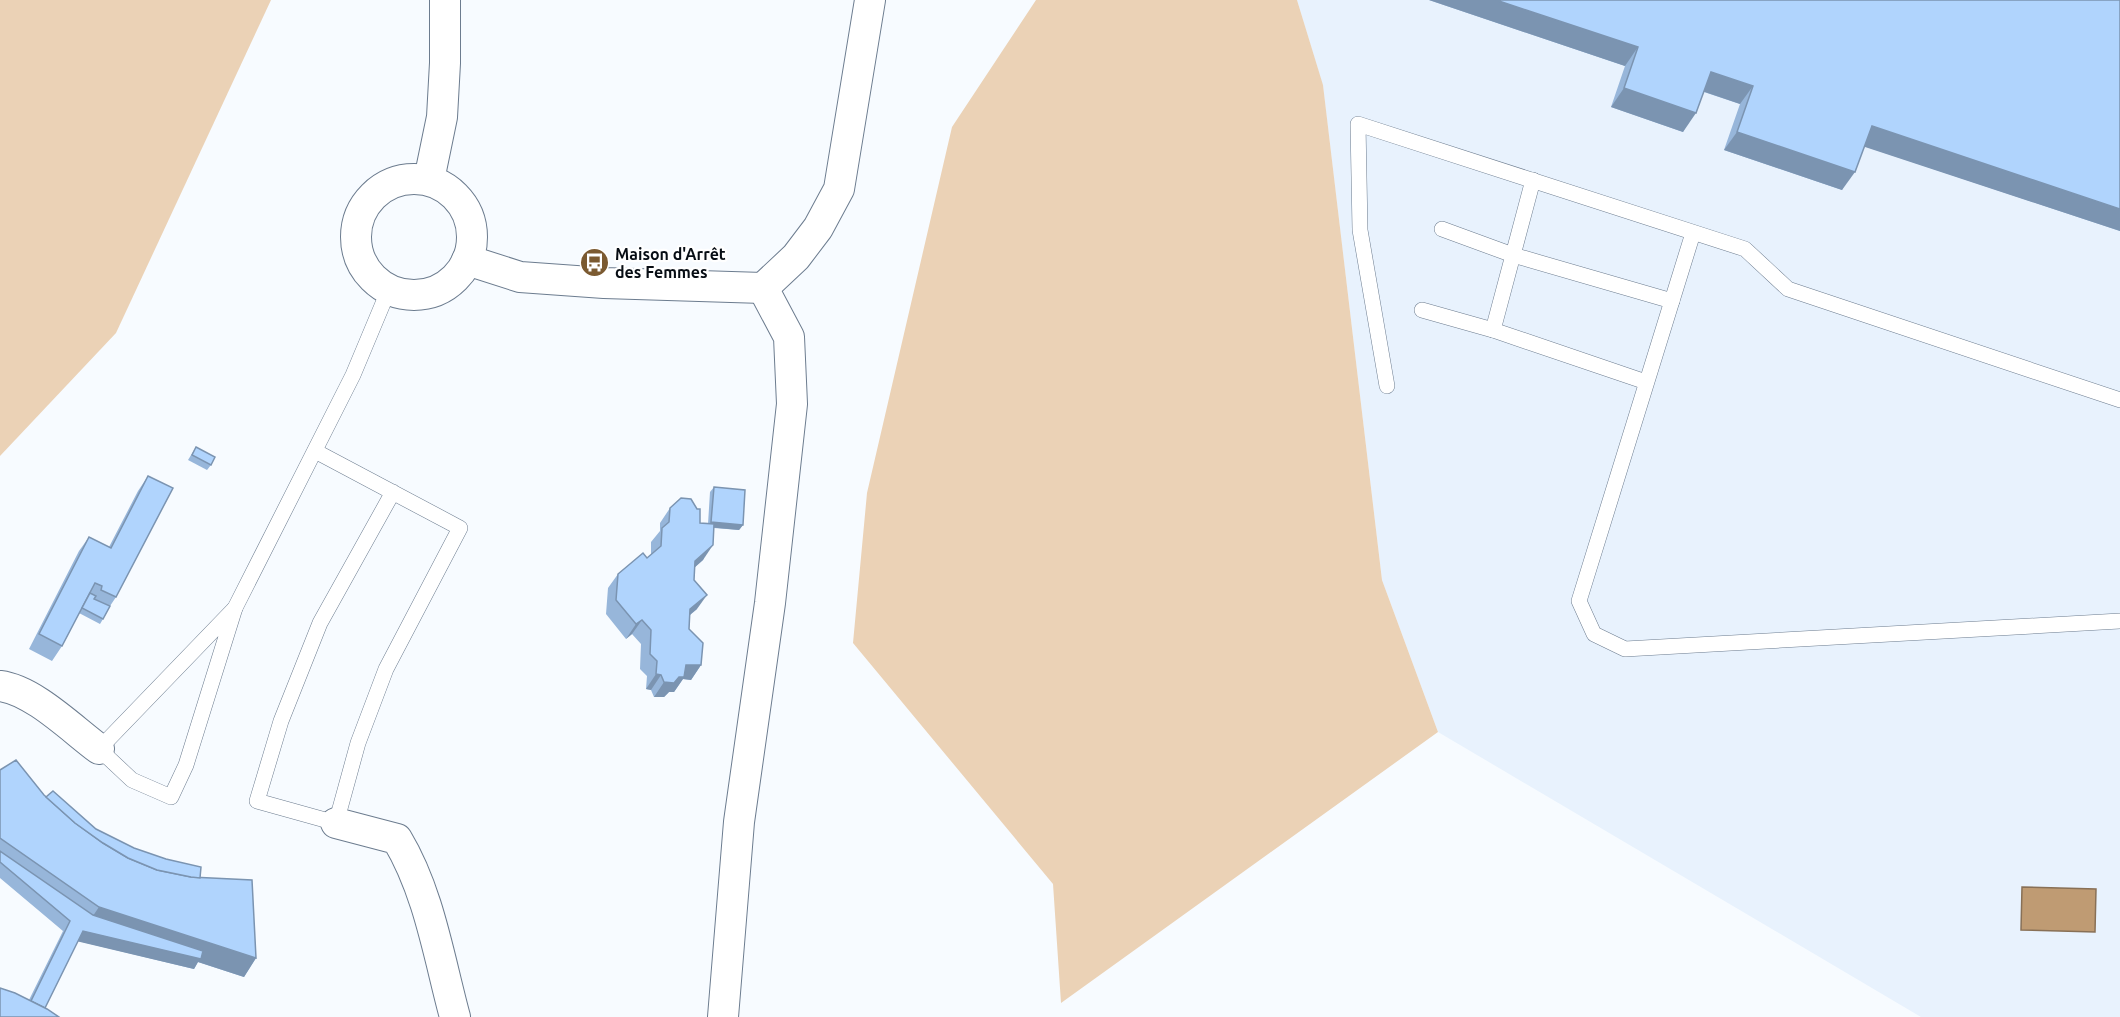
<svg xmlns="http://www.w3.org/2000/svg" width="2120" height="1017" font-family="Ubuntu,sans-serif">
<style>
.built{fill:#e8f2fd}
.green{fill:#ebd2b6}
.water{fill:#bf9b73;stroke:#887056;stroke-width:1.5}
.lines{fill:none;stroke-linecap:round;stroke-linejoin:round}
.service-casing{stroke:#6c7c8f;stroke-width:16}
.minor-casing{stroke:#6c7c8f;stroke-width:32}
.service{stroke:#fff;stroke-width:15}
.minor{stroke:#fff;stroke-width:30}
.wall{fill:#97b6da}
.shaded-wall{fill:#7b94b1}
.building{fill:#b0d4fd;stroke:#7b94b1;stroke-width:1.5}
.labels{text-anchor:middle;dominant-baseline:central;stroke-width:4.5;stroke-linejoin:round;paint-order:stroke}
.poi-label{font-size:16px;font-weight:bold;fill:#070d14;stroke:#fff;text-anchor:start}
</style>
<rect width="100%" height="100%" fill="#f7fbff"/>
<path class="built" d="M 1297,0 L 2120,0 L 2120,1017 L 1921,1017 L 1438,732 L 1382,580 L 1323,86 Z"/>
<g class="green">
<path d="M 0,0 L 271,0 L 116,333 L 0,456 Z"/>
<path d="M 1036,0 L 1297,0 L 1323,85 L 1382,580 L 1438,732 L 1061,1003 L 1053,884 L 853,643 L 867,493 L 952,127 Z"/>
</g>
<path class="water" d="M 2022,887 L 2096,889 L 2095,932 L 2021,930 Z"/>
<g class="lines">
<defs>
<g id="service">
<path d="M 1442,229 L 1513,255 L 1672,301"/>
<path d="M 1693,233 L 1579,601 L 1594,634 L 1625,649 L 2120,621"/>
<path d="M 1422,310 L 1493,330 L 1646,382"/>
<path d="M 1493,330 L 1533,180"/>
<path d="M 1387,386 L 1360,230 L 1358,124 L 1745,249 L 1788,289 L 2120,400"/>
<path d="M 315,451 L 460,528 L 386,669 L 358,743 L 336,823 L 257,801 L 281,721 L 320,623 L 393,492"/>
<path d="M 235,608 L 186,765 L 171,797 L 132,780 L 99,749 Z"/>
<path d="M 235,608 L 353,375 L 389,289"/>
</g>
<g id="minor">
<circle cx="414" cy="237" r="58"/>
<path d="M 429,180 L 442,117 L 445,63 L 445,0"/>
<path d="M 467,260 L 520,277 L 604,283 L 763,288"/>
<path d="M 763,288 L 796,257 L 818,228 L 839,189 L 870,0"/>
<path d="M 0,686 C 33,690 72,729 99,749"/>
<path d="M 336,823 L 397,839 C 429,892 439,958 455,1017"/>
<path d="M 723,1017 L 739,822 L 770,603 L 792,404 L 789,337 L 763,288"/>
</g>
</defs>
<use href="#service" class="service-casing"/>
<use href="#minor" class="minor-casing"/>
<use href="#service" class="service"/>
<use href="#minor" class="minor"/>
</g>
<g class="wall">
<path d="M 1429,0 L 2120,0 L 2120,231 L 1864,146 L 1842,190 L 1724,150 L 1740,104 L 1704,92 L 1683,132 L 1611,107 L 1625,66 Z"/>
<path d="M 196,447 L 211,465 L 207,470 L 188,460 Z"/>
<path d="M 148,476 L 116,597 L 110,606 L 103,619 L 100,624 L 79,613 L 62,646 L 52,661 L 29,649 L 79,551 L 89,537 L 109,547 L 138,491 Z"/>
<path d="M 714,487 L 743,525 L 739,530 L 714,528 L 703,560 L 695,567 L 694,580 L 697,609 L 690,615 L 689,629 L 701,665 L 691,680 L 683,679 L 674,692 L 669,692 L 664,697 L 654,697 L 651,690 L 646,689 L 647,676 L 640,669 L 641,644 L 632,634 L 626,639 L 606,614 L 608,588 L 618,574 L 647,558 L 651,555 L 651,542 L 660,531 L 660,523 L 670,508 L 700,523 L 708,524 L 710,492 Z"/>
<path d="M 0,770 L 44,795 L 96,829 L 134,848 L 200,878 L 256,958 L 244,977 L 198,962 L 194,969 L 78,941 L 45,1008 L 29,1000 L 63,931 L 0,878 Z"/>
</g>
<g class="shaded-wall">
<path d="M 1429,0 L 1496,0 L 1638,47 L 1625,66 Z"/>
<path d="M 1711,72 L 1753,86 L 1740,104 L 1699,90 Z"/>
<path d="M 1624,88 L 1696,113 L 1683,132 L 1611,107 Z"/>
<path d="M 1872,126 L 2120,209 L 2120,231 L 1859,145 Z"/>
<path d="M 1737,132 L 1855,172 L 1842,190 L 1724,150 Z"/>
<path d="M 711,522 L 743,525 L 739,530 L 707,527 Z"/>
<path d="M 713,545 L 703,560 L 685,576 L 695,561 Z"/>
<path d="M 707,595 L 697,609 L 680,623 L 690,609 Z"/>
<path d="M 642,620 L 632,634 L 626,639 L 636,624 Z"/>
<path d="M 686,665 L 701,665 L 691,680 L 683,679 L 674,692 L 669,692 L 664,697 L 654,697 L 664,682 Z"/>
<path d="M 656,674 L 661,675 L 651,690 L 646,689 Z"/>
<path d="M 99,907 L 256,958 L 244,977 L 198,962 L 194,969 L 76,941 Z"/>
</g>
<g class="building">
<path d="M 1496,0 L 2120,0 L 2120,209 L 1872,126 L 1855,172 L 1737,132 L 1753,86 L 1711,72 L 1696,113 L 1624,88 L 1638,47 Z"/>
<path d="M 196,447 L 215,457 L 211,465 L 192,455 Z"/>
<path d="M 148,476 L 173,488 L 116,597 L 101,590 L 102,586 L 95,583 L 62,646 L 39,634 L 89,537 L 111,548 Z"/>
<path d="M 714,487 L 745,490 L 743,525 L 711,522 Z"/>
<path d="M 681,498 L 691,499 L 697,509 L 700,509 L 700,523 L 714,524 L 713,545 L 695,561 L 694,580 L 707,595 L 690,609 L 689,629 L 703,643 L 701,665 L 686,665 L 684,677 L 679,677 L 674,683 L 664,682 L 661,675 L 656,674 L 657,661 L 650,654 L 651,630 L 642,620 L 636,624 L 616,600 L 618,574 L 643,553 L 647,558 L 661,546 L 662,528 L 669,522 L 670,508 Z"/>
<path d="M 90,593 L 96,596 L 94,599 L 110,606 L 103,619 L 82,608 Z"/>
<path d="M 16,760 L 44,795 L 75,823 L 103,843 L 128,858 L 157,870 L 191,877 L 252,880 L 256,958 L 99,907 L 0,838 L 0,770 Z"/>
<path d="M 53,791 L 96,829 L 134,848 L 166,859 L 201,867 L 200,878 L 191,877 L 157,870 L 128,858 L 103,843 L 75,823 L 46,797 Z"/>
<path d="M 0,851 L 93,915 L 203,951 L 201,959 L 83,931 L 45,1008 L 31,1001 L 70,921 L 0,862 Z"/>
<path d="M 0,988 L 15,993 L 47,1009 L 59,1017 L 0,1017 Z"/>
</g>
<defs>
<symbol id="bus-disc" viewBox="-11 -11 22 22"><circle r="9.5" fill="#7b5a31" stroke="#fff"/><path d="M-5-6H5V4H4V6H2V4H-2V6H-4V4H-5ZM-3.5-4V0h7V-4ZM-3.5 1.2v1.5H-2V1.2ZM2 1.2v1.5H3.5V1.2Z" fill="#fff"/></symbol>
</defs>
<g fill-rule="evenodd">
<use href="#bus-disc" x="578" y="246" width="33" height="33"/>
</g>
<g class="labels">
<g class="poi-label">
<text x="615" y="254">Maison d'Arrêt<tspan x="615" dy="18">des Femmes</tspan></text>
</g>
</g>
</svg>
